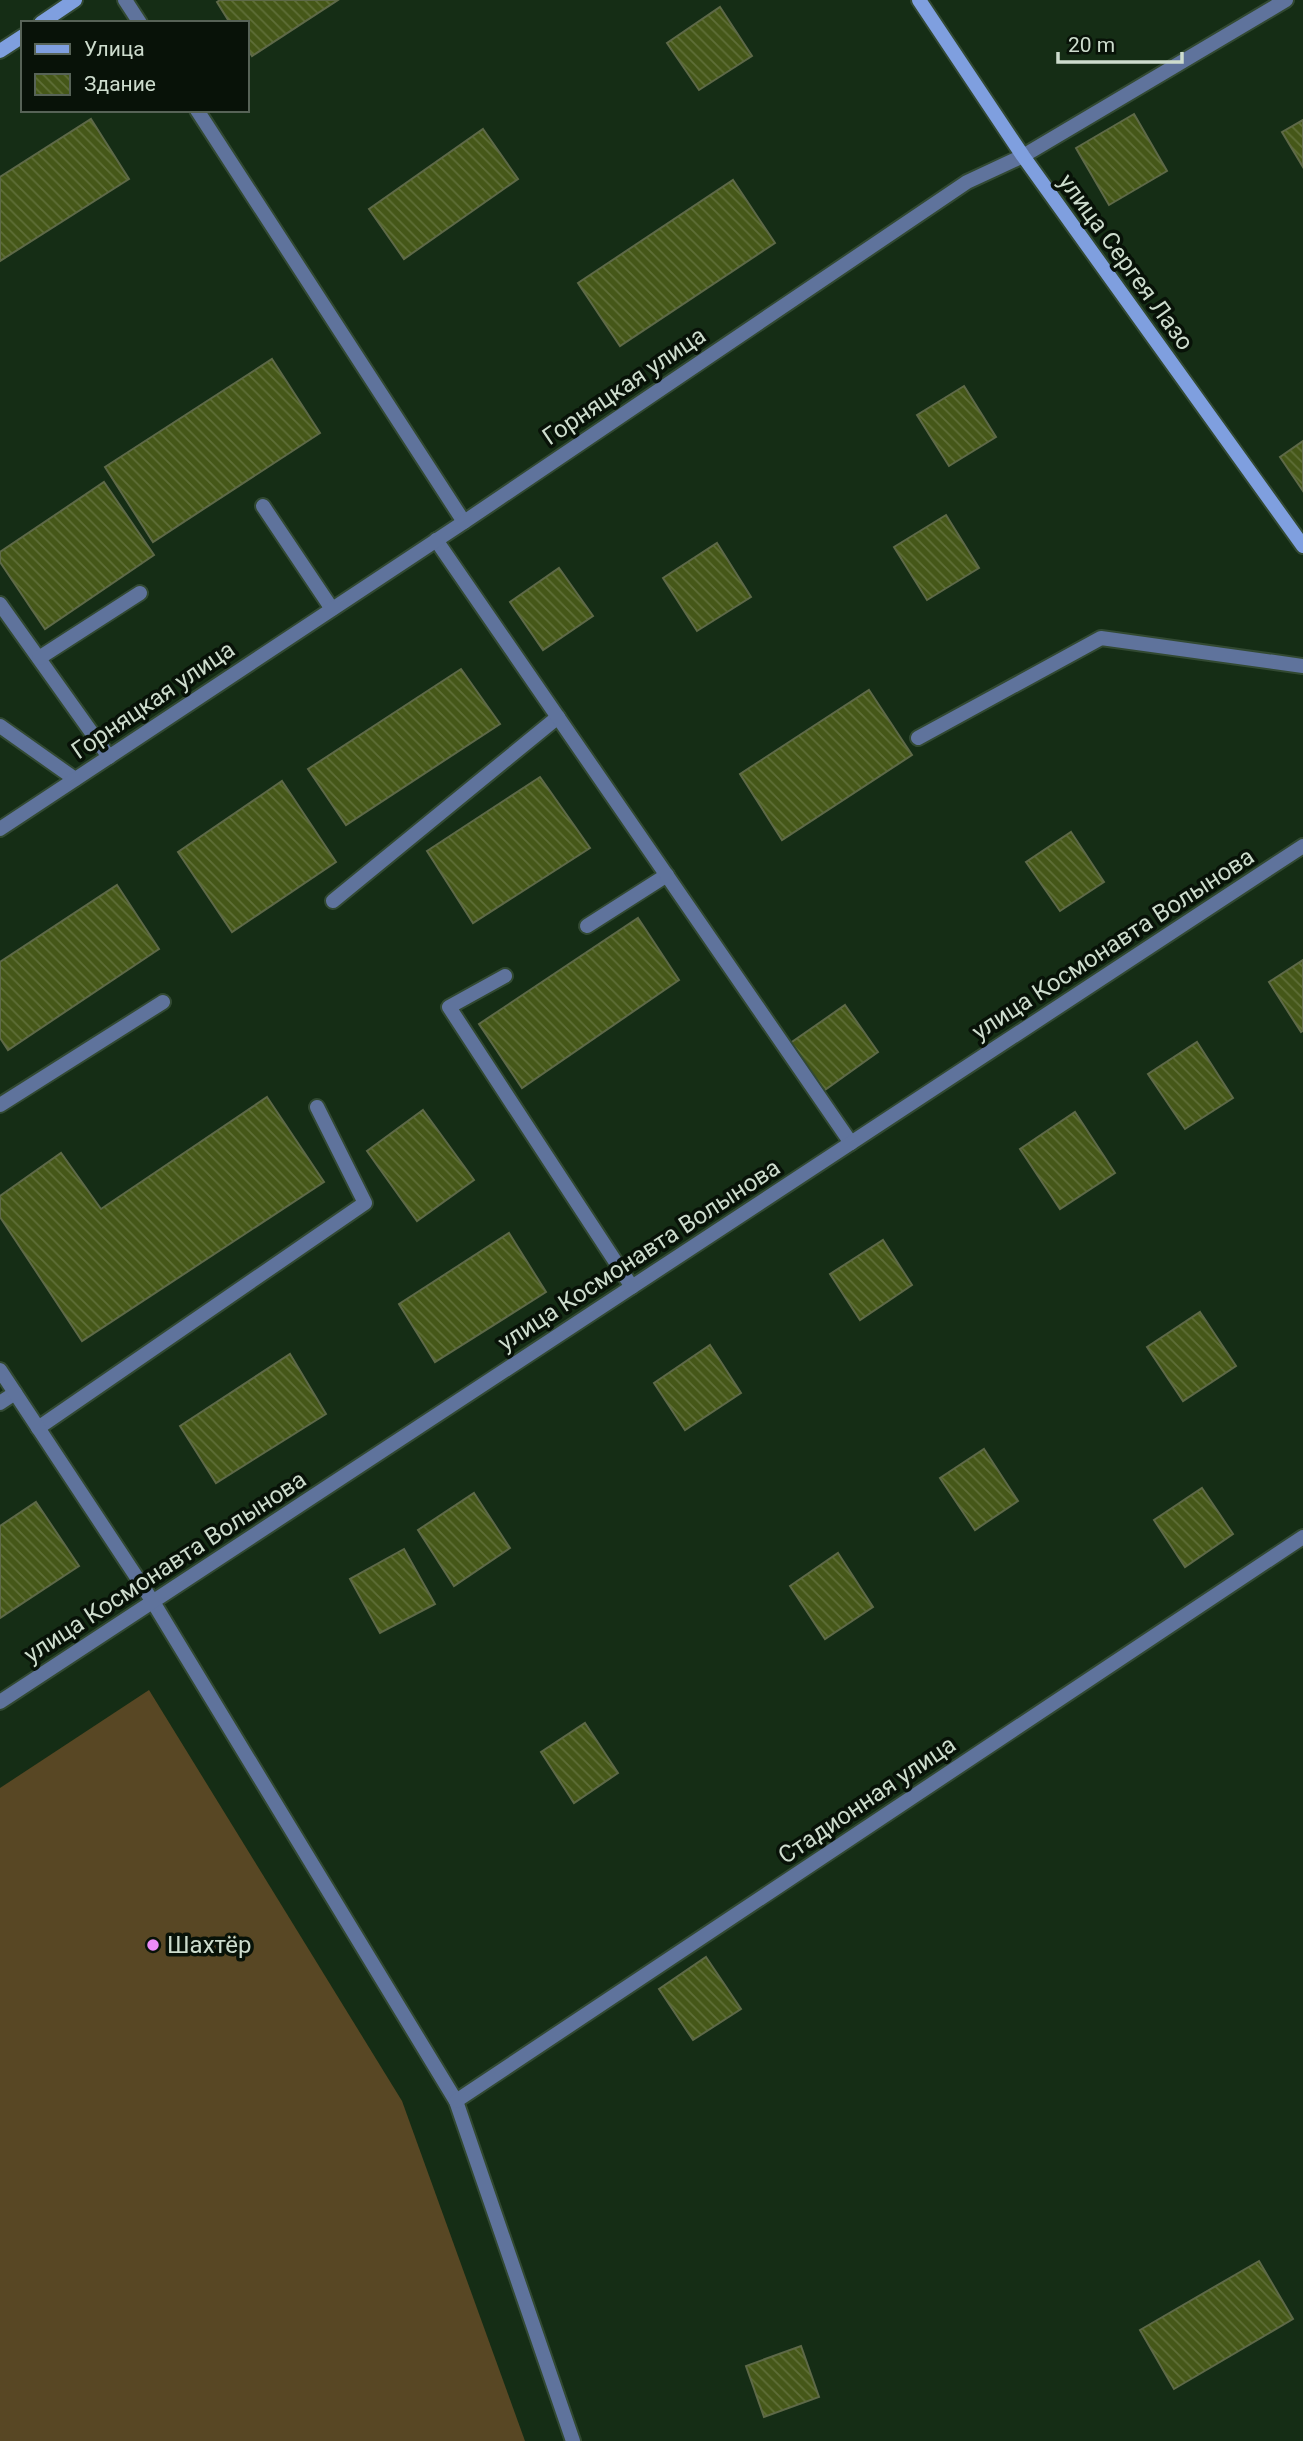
<svg xmlns="http://www.w3.org/2000/svg" width="1303" height="2441" font-family="Roboto,sans-serif">
<style>
.pitch{fill:#584724}
.building{fill:url(#building-back-hatch);stroke:#5e6948;stroke-width:2}
.lines{fill:none;stroke-linecap:round;stroke-linejoin:round}
.lane-casing{stroke:#324932;stroke-width:18}
.street-casing{stroke:#324932;stroke-width:18}
.secondary-casing{stroke:#324932;stroke-width:18}
.lane{stroke:#5f739c;stroke-width:14}
.street{stroke:#5f739c;stroke-width:14}
.secondary{stroke:#7f9fdf;stroke-width:14}
.poi-dot{fill:#ee8bf8;stroke:#081208;stroke-width:2.5}
.labels{text-anchor:middle;dominant-baseline:central;stroke-width:7;stroke-linejoin:round;paint-order:stroke}
.street-label{font-size:24px;fill:#cddccd;stroke:#081208}
.poi-label{font-size:24px;fill:#cddccd;stroke:#081208;text-anchor:start}
</style>
<defs>
<pattern id="building-back-hatch" width="6" height="6" patternUnits="userSpaceOnUse" patternTransform="scale(1.75)"><rect width="6" height="6" fill="#455718"/><path d="M-1 5l2 2M0 0l6 6M5-1l2 2" fill="none" stroke="#5f6f38"/></pattern>
</defs>
<rect width="100%" height="100%" fill="#152d15"/>
<path class="pitch" d="M 149,1690 L 402,2101 L 525,2441 L 0,2441 L 0,1788 Z"/>
<g class="building">
<path d="M 220,0 L 338,0 L 252,56 L 247,48 L 247,23 L 230,23 L 217,2 Z"/>
<path d="M 720,7 L 752,56 L 699,90 L 667,43 Z"/>
<path d="M 1134,114 L 1167,171 L 1109,205 L 1076,148 Z"/>
<path d="M 91,119 L 129,179 L 0,261 L 0,177 Z"/>
<path d="M 1303,120 L 1303,167 L 1282,132 Z"/>
<path d="M 483,129 L 518,179 L 404,259 L 369,209 Z"/>
<path d="M 733,180 L 775,243 L 620,346 L 578,283 Z"/>
<path d="M 272,359 L 320,433 L 153,542 L 105,467 Z"/>
<path d="M 964,386 L 996,437 L 949,466 L 917,415 Z"/>
<path d="M 1303,441 L 1303,491 L 1280,457 Z"/>
<path d="M 104,482 L 154,555 L 45,629 L 0,562 L 0,552 Z"/>
<path d="M 946,515 L 979,568 L 927,600 L 894,547 Z"/>
<path d="M 717,543 L 751,597 L 697,631 L 663,578 Z"/>
<path d="M 559,568 L 593,616 L 543,650 L 510,602 Z"/>
<path d="M 461,669 L 500,724 L 346,825 L 308,769 Z"/>
<path d="M 869,690 L 912,755 L 782,840 L 740,774 Z"/>
<path d="M 540,777 L 590,848 L 473,923 L 427,851 Z"/>
<path d="M 282,781 L 336,862 L 232,932 L 178,852 Z"/>
<path d="M 1071,832 L 1104,882 L 1060,911 L 1026,862 Z"/>
<path d="M 117,885 L 159,949 L 8,1050 L 0,1038 L 0,962 Z"/>
<path d="M 638,918 L 679,980 L 522,1088 L 479,1024 Z"/>
<path d="M 1303,960 L 1303,1031 L 1301,1032 L 1269,982 Z"/>
<path d="M 845,1005 L 878,1052 L 822,1092 L 789,1044 Z"/>
<path d="M 1197,1042 L 1233,1098 L 1185,1129 L 1148,1074 Z"/>
<path d="M 267,1097 L 324,1182 L 82,1341 L 0,1217 L 0,1196 L 61,1153 L 101,1209 Z"/>
<path d="M 423,1110 L 474,1180 L 417,1221 L 367,1151 Z"/>
<path d="M 1075,1112 L 1115,1173 L 1060,1209 L 1020,1149 Z"/>
<path d="M 509,1233 L 546,1292 L 435,1362 L 399,1304 Z"/>
<path d="M 883,1240 L 912,1285 L 860,1320 L 830,1274 Z"/>
<path d="M 1200,1312 L 1236,1366 L 1183,1401 L 1147,1347 Z"/>
<path d="M 710,1345 L 741,1393 L 685,1430 L 654,1383 Z"/>
<path d="M 290,1354 L 326,1414 L 216,1483 L 180,1426 Z"/>
<path d="M 984,1449 L 1018,1501 L 975,1530 L 940,1478 Z"/>
<path d="M 1202,1488 L 1233,1534 L 1185,1567 L 1154,1520 Z"/>
<path d="M 474,1493 L 510,1548 L 454,1586 L 418,1530 Z"/>
<path d="M 36,1502 L 79,1566 L 0,1618 L 0,1526 Z"/>
<path d="M 404,1549 L 435,1604 L 380,1633 L 350,1579 Z"/>
<path d="M 838,1553 L 873,1607 L 825,1639 L 790,1586 Z"/>
<path d="M 585,1723 L 618,1773 L 574,1803 L 541,1752 Z"/>
<path d="M 706,1957 L 741,2009 L 693,2040 L 659,1989 Z"/>
<path d="M 1259,2261 L 1293,2319 L 1174,2389 L 1140,2330 Z"/>
<path d="M 801,2346 L 819,2397 L 764,2417 L 746,2366 Z"/>
</g>
<g class="lines">
<defs>
<g id="lane">
<path d="M 263,506 L 332,609"/>
<path d="M 0,604 L 109,757"/>
<path d="M 39,658 L 140,593"/>
<path d="M 0,726 L 75,779"/>
<path d="M 918,738 L 1101,638 L 1303,666"/>
<path d="M 333,901 L 558,717"/>
<path d="M 587,926 L 667,875"/>
<path d="M 505,976 L 449,1007 L 632,1287"/>
<path d="M 0,1105 L 163,1002"/>
<path d="M 0,1403 L 15,1393"/>
<path d="M 38,1428 L 365,1203 L 317,1107"/>
</g>
<g id="street">
<path d="M 125,0 L 140,23"/>
<path d="M 197,110 L 464,522"/>
<path d="M 436,540 L 851,1143"/>
<path d="M 0,829 L 464,522 L 967,182 L 1023,156 L 1286,0"/>
<path d="M 0,1370 L 153,1602 L 456,2101 L 573,2441"/>
<path d="M 0,1702 L 1303,846"/>
<path d="M 456,2101 L 1303,1537"/>
</g>
<g id="secondary">
<path d="M 919,0 L 1023,156 L 1303,546"/>
<path d="M 41,23 L 75,0"/>
<path d="M 0,51 L 23,36"/>
</g>
</defs>
<use href="#lane" class="lane-casing"/>
<use href="#street" class="street-casing"/>
<use href="#secondary" class="secondary-casing"/>
<use href="#lane" class="lane"/>
<use href="#street" class="street"/>
<use href="#secondary" class="secondary"/>
</g>
<circle class="poi-dot" cx="153" cy="1945" r="7"/>
<g class="labels">
<g class="street-label">
<text transform="translate(1126 262) rotate(54)">улица Сергея Лазо</text>
<text transform="translate(624 386) rotate(-34)">Горняцкая улица</text>
<text transform="translate(153 700) rotate(-34)">Горняцкая улица</text>
<text transform="translate(1113 944) rotate(-33)">улица Космонавта Волынова</text>
<text transform="translate(639 1255) rotate(-33)">улица Космонавта Волынова</text>
<text transform="translate(165 1567) rotate(-33)">улица Космонавта Волынова</text>
<text transform="translate(867 1800) rotate(-34)">Стадионная улица</text>
</g>
<g class="poi-label">
<text x="167" y="1945">Шахтёр</text>
</g>
</g>
<rect x="21" y="21" width="228" height="91" fill="#081208" stroke="#576357" stroke-width="2"/>
<rect x="35" y="44" width="35" height="10" fill="#7f9fdf" stroke="#576357" stroke-width="2"/>
<text x="84" y="56" font-size="21" fill="#cddccd">Улица</text>
<rect x="35" y="74" width="35" height="21" fill="url(#building-back-hatch)" stroke="#576357" stroke-width="2"/>
<text x="84" y="91" font-size="21" fill="#cddccd">Здание</text>
<path d="M1058 52v10h124v-10" fill="none" stroke="#cddccd" stroke-width="3.5"/>
<text x="1068" y="52" font-size="21" fill="#cddccd" stroke="#081208" stroke-width="5" paint-order="stroke">20 m</text>
</svg>
